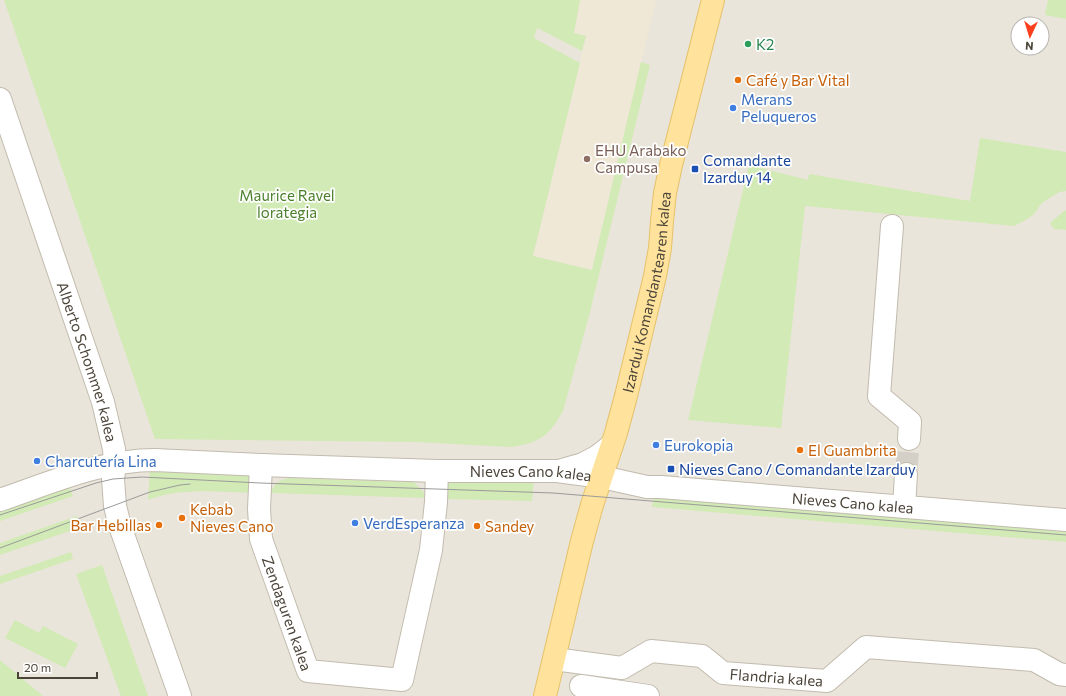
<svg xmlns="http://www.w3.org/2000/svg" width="1066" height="696" font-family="Commissioner,sans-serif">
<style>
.residential{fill:#eae5da;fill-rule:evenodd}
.education{fill:#efe8d6}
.green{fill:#d2eab5}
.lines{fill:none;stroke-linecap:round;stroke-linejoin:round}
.minor-tunnel{stroke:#d4d0c8;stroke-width:22;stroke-dasharray:22 11;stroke-linecap:butt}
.minor-casing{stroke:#c2bbae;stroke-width:24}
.major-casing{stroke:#e6c16a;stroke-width:24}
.minor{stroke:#fff;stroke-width:22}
.major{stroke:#ffe39c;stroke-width:22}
.tram{stroke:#9a9a9a;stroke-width:1}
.leisure-dot{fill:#2e9e5b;stroke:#fff;stroke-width:1.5}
.food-dot{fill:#e8710a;stroke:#fff;stroke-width:1.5}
.shop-dot{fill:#3f7fe0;stroke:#fff;stroke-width:1.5}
.education-dot{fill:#8d6e63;stroke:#fff;stroke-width:1.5}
.transit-dot{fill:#1a4fb4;stroke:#fff;stroke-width:1.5}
.labels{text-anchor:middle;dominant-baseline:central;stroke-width:3.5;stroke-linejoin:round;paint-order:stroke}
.leisure-label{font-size:15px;fill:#27864d;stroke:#fff;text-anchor:start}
.food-label{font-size:15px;fill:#c56008;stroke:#fff;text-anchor:start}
.shop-label{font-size:15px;fill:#366cbe;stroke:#fff;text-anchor:start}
.education-label{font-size:15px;fill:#785e54;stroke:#fff;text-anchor:start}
.transit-label{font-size:15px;fill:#164399;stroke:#fff;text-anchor:start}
.park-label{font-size:15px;fill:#4a7f2a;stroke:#fff}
.street-label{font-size:15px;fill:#4b4439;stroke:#fff}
</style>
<rect width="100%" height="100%" fill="#f6f3ec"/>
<path class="residential" d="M 0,0 L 1066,0 L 1066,696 L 0,696 ZM 1018,24 L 1042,24 L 1042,48 L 1018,48 Z"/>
<path class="education" d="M 580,0 L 656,0 L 592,270 L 533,256 L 586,36 L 574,33 Z"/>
<g class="green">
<path d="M 4,0 L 580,0 L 574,33 L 586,36 L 582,51 L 537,28 L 534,38 L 580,63 L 533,256 L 592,270 L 641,62 L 650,65 L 589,316 L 563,411 C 550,435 538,444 511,447 L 417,442 L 155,439 Z"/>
<path d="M 1048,0 L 1066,0 L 1066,19 L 1045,15 Z"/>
<path d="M 980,138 L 1066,152 L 1066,191 L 1059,192 L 1042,203 L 1033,215 L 1024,221 L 1014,226 L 805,206 L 781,428 L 688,420 L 749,165 L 808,180 L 809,174 L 970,201 Z"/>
<path d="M 1066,210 L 1066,230 L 1054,229 L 1051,225 L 1051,222 L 1063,212 Z"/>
<path d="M 150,468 L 255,475 L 255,493 C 221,492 180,487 148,500 Z"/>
<path d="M 289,478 L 414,482 L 424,493 L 426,498 L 271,493 C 275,482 278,481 289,478 Z"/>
<path d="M 534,478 L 532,501 L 444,499 L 444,479 Z"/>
<path d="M 69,486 L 73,496 L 0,521 L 0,509 Z"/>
<path d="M 654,495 L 1066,528 L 1066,542 L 652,507 Z"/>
<path d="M 77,516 L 81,527 L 0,555 L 0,543 Z"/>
<path d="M 71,552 L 73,559 L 0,584 L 0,576 Z"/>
<path d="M 102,565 L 148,696 L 121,696 L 76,574 Z"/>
<path d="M 15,620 L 39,633 L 43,626 L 78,644 L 65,668 L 5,638 Z"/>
<path d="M 0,660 L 43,696 L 0,696 Z"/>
</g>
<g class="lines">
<path class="minor-tunnel" d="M 906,474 L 909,439"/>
<defs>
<g id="minor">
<path id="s1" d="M 0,99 L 103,402 L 114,449 L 115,464 L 113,479 L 115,506 L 120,526 L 180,696"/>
<path d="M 892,226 L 879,396 L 910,422 L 909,439"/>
<path id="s2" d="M 261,465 L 259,509 L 261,539 L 308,671 L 402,680 L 431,550 L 436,502 L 437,471"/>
<path d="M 562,470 L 583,464 L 598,456 L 612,445"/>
<path id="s3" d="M 0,500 C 50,483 101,460 155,460 L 261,465 L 437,471 L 557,471 L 602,477 L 647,487 L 661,487 L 1066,520"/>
<path d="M 904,507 L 906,474"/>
<path id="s4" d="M 554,659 L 622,668 L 651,651 L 702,656 L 723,673 L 827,681 L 866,647 L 1034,660 L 1059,674 L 1066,675"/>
<path d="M 581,686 L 648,696"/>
</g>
<g id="major">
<path id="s5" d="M 545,696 L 582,541 L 592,505 L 616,433 L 626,396 L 655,276 L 660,248 L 662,221 L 665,193 L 671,165 L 713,0"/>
</g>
</defs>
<use href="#minor" class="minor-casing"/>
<use href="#major" class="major-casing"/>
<use href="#minor" class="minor"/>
<use href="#major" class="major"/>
<g class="tram">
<path d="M 0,515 L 96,483 L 113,479 L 142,477 L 260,483 L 553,493 L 1066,535"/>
<path d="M 0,548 L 150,492 L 180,485 L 190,484"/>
</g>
</g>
<circle class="leisure-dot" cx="748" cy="44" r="4"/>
<g class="food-dot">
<circle cx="738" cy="80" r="4"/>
<circle cx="800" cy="450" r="4"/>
<circle cx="182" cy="518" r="4"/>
<circle cx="159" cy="525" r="4"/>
<circle cx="477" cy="526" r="4"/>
</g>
<g class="shop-dot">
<circle cx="733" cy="108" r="4"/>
<circle cx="656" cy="445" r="4"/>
<circle cx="37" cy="461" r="4"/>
<circle cx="355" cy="523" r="4"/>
</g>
<circle class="education-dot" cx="587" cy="159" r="4"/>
<g class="transit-dot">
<rect x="691" y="165" width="8" height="8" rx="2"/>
<rect x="667" y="465" width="8" height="8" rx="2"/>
</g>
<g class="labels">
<g class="leisure-label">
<text x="756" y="44">K2</text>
</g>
<g class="food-label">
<text x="746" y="80">Café y Bar Vital</text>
<text x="808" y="450">El Guambrita</text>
<text x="190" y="509">Kebab<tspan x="190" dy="17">Nieves Cano</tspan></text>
<text x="151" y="525" text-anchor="end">Bar Hebillas</text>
<text x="485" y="526">Sandey</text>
</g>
<g class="shop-label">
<text x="741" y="99">Merans<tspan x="741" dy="17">Peluqueros</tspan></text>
<text x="664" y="445">Eurokopia</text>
<text x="45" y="461">Charcutería Lina</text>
<text x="363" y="523">VerdEsperanza</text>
</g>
<g class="education-label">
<text x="595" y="150">EHU Arabako<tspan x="595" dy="17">Campusa</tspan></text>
</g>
<g class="transit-label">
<text x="703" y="160">Comandante<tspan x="703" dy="17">Izarduy 14</tspan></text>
<text x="679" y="469">Nieves Cano / Comandante Izarduy</text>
</g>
<g class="park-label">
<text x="287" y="195">Maurice Ravel<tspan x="287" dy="17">lorategia</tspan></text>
</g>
<g class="street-label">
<text stroke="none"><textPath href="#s5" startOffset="417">Izardui Komandantearen kalea</textPath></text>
<text stroke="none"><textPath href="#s1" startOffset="277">Alberto Schommer kalea</textPath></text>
<text stroke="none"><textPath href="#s3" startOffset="537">Nieves Cano kalea</textPath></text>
<text stroke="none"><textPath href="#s3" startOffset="861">Nieves Cano kalea</textPath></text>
<text stroke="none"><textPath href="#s2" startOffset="153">Zendaguren kalea</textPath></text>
<text stroke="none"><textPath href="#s4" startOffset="234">Flandria kalea</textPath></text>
</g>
</g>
<g transform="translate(1030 36) rotate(184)"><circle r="19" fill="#ffffff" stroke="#b7b4b0"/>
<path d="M0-3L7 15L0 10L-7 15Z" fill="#fc3f1d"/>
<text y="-6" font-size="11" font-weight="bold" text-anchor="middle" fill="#4b4439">N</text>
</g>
<path d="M18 672v6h79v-6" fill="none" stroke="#4b4439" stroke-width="2"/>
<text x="24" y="672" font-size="12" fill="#4b4439" stroke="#ffffff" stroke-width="3" paint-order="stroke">20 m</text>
</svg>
